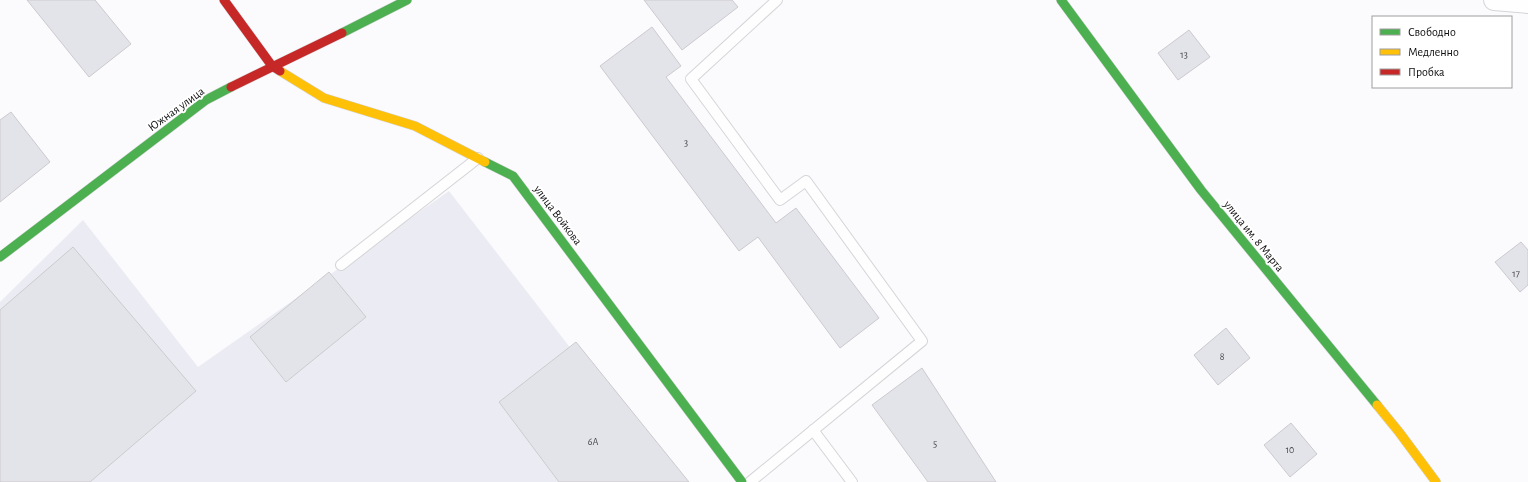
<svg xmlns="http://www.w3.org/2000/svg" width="1528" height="482" font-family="'Alegreya Sans',sans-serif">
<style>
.built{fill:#ebebf3}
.building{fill:#e3e3ea;stroke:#cbcbce}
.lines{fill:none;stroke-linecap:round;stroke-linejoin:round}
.lane-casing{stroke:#d5d5d8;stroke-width:12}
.street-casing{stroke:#d5d5d8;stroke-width:22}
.fast-casing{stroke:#d5d5d8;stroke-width:10}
.slow-casing{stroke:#d5d5d8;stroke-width:10}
.jam-casing{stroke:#d5d5d8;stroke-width:10}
.lane{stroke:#fefeff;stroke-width:10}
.street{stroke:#fefeff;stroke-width:20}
.fast{stroke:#4caf50;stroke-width:9}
.slow{stroke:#ffc107;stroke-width:9}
.jam{stroke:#c62828;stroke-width:9}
.labels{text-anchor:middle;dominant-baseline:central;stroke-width:4;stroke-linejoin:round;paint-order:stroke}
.number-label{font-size:10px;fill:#464649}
.street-label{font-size:12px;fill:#0d0d0f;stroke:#fff}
</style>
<rect width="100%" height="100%" fill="#fbfbfe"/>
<path class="built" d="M 449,191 L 674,482 L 0,482 L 0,302 L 83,220 L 198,367 Z"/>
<g class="building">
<path d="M 27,0 L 95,0 L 131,44 L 89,77 Z"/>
<path d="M 644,0 L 732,0 L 738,7 L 682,50 Z"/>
<path d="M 652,27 L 681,66 L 666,77 L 776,223 L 796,208 L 879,318 L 840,348 L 758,237 L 739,251 L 600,66 Z"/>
<path d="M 1189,30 L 1210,57 L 1178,80 L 1158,53 Z"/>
<path d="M 11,112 L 50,162 L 0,202 L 0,120 Z"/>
<path d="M 1521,242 L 1528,250 L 1528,285 L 1520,292 L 1495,262 Z"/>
<path d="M 73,247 L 196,391 L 90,482 L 0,482 L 0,310 Z"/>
<path d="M 329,272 L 366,317 L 286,382 L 250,337 Z"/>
<path d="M 1226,328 L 1250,358 L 1218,385 L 1194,355 Z"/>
<path d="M 576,342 L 689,482 L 559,482 L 499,402 Z"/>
<path d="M 922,368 L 996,482 L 928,482 L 872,405 Z"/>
<path d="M 1291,423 L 1317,454 L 1290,477 L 1264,445 Z"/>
</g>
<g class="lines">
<defs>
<g id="lane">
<path d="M 341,265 L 478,158"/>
<path d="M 813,430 L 852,482"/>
<path d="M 750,482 L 922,341 L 806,181 L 780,200 L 691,79 L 777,0"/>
</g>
<path id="street" d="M 1494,0 L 1528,3"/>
<g id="fast">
<path d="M 1061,0 L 1201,190 L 1377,405"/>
<path d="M 342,33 L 407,0"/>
<path d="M 485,162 L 513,176 L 742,482"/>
<path d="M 0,257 L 206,100 L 231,87"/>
</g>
<g id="slow">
<path d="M 280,71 L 324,98 L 415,126 L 485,162"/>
<path d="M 1377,405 L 1399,432 L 1436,482"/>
</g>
<g id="jam">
<path d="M 224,0 L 272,66 L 280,71"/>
<path d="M 231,87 L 342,33"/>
</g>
</defs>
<use href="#lane" class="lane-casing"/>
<use href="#street" class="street-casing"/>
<use href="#fast" class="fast-casing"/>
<use href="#slow" class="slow-casing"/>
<use href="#jam" class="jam-casing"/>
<use href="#lane" class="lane"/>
<use href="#street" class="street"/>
<use href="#fast" class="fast"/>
<use href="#slow" class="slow"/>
<use href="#jam" class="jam"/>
</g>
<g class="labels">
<g class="number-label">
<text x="1184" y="55">13</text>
<text x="686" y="143">3</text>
<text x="1516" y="274">17</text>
<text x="1222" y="357">8</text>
<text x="593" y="442">6А</text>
<text x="935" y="444">5</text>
<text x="1290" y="450">10</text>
</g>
<g class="street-label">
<text transform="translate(176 109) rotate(-36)">Южная улица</text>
<text transform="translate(558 215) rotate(53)">улица Войкова</text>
<text transform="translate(1254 236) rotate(51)">улица им. 8 Марта</text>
</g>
</g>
<rect x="1372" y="16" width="140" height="72" fill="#ffffff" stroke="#9e9e9f"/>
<rect x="1380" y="29" width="20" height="6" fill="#4caf50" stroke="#9e9e9f"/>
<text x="1408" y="36" font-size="12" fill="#0d0d0f">Свободно</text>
<rect x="1380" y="49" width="20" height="6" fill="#ffc107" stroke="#9e9e9f"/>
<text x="1408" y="56" font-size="12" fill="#0d0d0f">Медленно</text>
<rect x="1380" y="69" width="20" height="6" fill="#c62828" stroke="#9e9e9f"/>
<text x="1408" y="76" font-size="12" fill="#0d0d0f">Пробка</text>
</svg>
